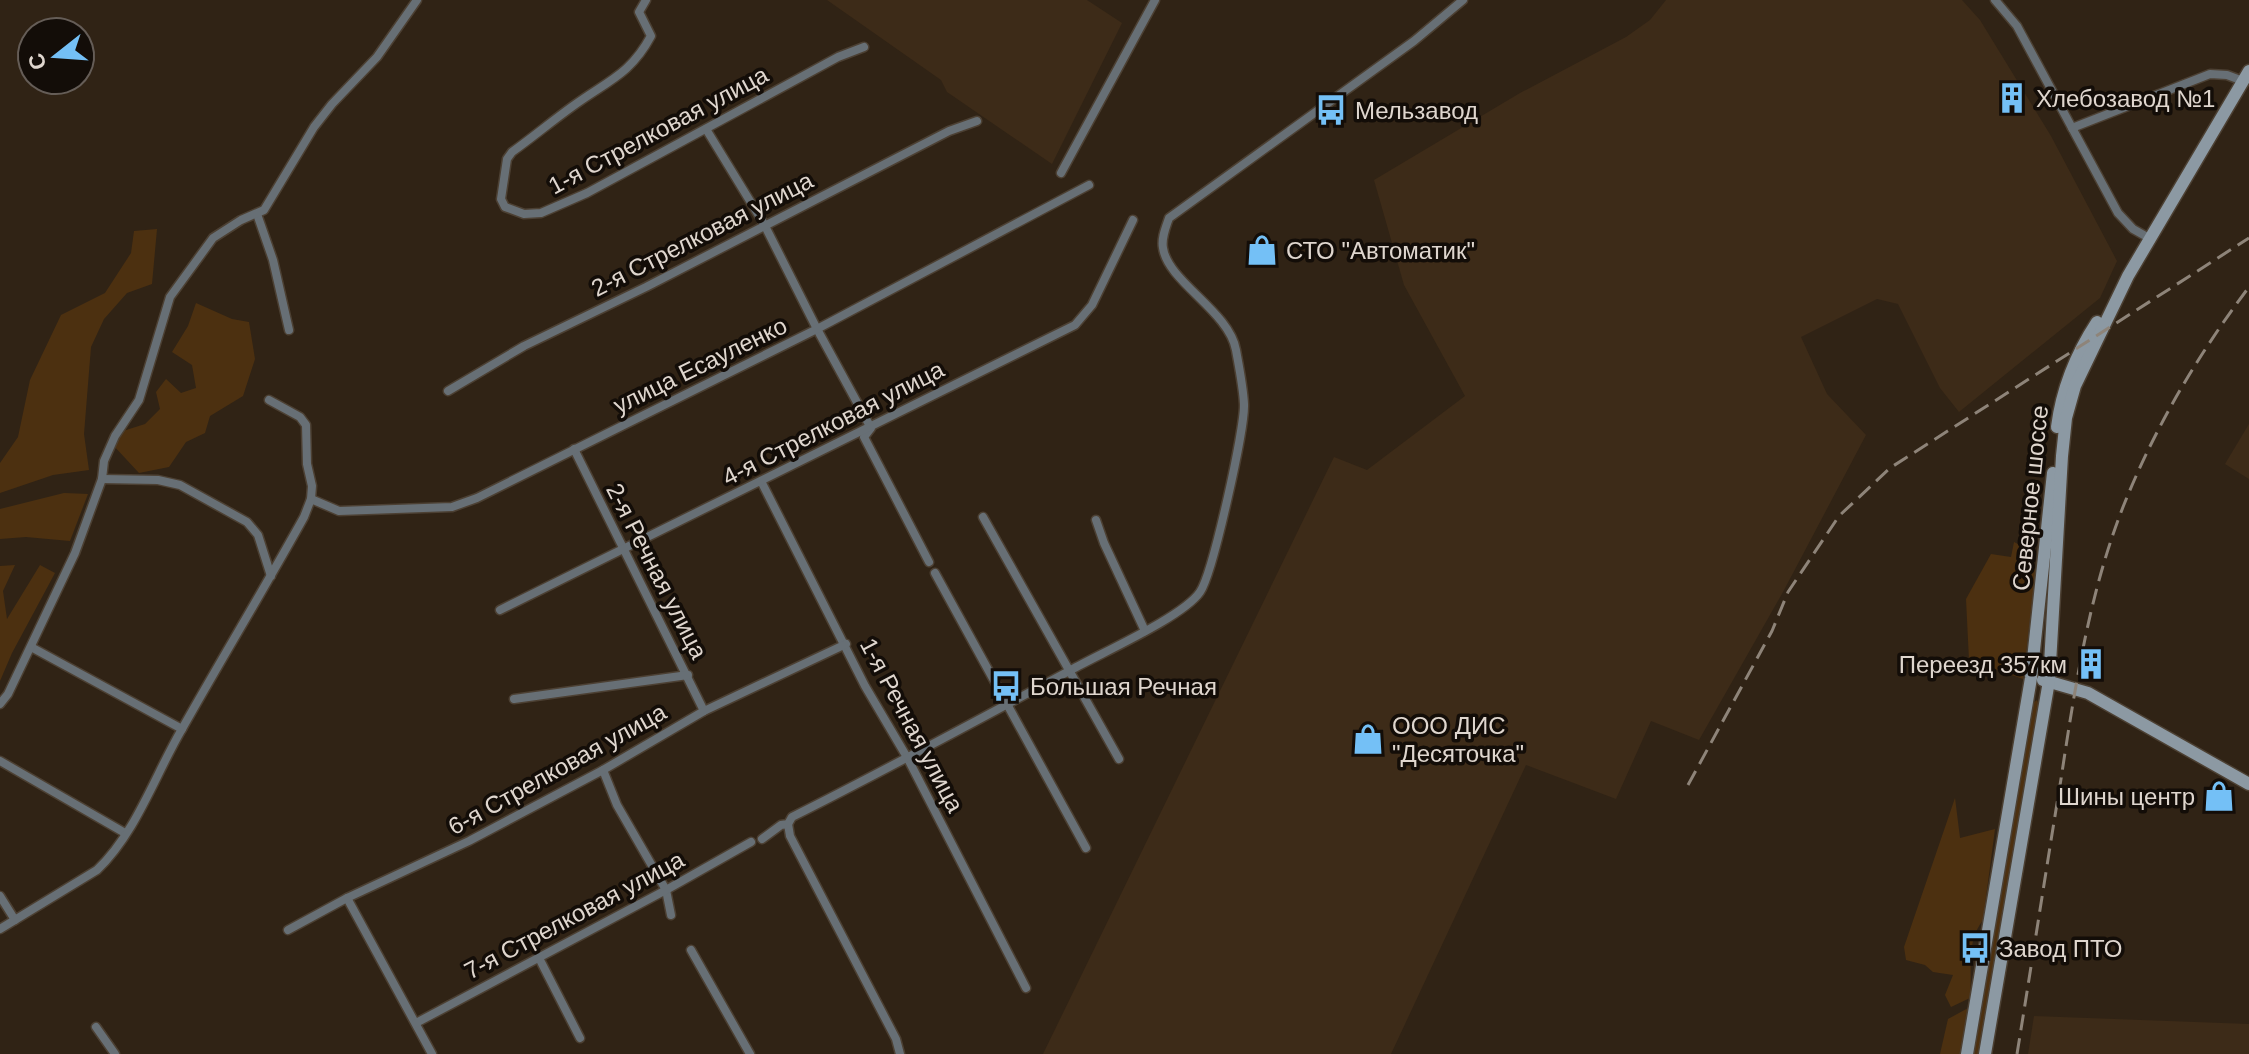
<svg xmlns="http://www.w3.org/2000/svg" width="2249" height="1054" font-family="Helvetica,sans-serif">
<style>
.built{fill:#3d2b18}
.green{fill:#4c3010}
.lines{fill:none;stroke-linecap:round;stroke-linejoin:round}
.street-casing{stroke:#4c4033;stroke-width:11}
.secondary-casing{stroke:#4c4033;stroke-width:15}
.street{stroke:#676f75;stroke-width:8}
.secondary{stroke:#8c99a3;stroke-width:12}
.rail{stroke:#8e8479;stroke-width:3;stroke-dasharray:16 8;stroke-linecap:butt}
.labels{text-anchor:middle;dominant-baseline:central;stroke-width:7;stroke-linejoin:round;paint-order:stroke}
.poi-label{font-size:24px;fill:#dfd6ce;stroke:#130d08;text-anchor:start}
.street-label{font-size:24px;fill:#dfd6ce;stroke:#130d08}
</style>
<rect width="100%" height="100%" fill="#302315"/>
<g class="built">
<path d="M 827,0 L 1087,0 L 1122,23 L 1052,164 L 947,92 L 941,80 Z"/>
<path d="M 1666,0 L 1962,0 L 1980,20 L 2051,136 L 2117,261 L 2100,298 L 1959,412 L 1940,388 L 1898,304 L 1877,299 L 1801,337 L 1827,394 L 1866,435 L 1783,592 L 1699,740 L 1651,721 L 1616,799 L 1526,765 L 1391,1054 L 1043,1054 L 1334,457 L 1367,470 L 1465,396 L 1404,285 L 1374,180 L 1520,93 L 1626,37 L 1650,20 Z"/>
<path d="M 2249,424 L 2249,479 L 2225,464 Z"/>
<path d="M 2034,1016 L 2249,1024 L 2249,1054 L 2028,1054 Z"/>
</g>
<g class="green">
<path d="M 157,229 L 152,284 L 127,293 L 104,319 L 91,347 L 84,434 L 89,470 L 53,475 L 0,493 L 0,463 L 18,437 L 30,380 L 61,315 L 105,293 L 131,253 L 134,231 Z"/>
<path d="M 196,303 L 232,319 L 249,322 L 255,359 L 243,396 L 210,416 L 205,433 L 186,442 L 169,467 L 139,473 L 113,445 L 123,431 L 145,424 L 160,409 L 156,392 L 166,379 L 181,393 L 196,388 L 192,365 L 172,352 L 188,326 Z"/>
<path d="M 64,493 L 88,494 L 70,541 L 26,537 L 0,539 L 0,509 Z"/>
<path d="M 2014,542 L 2024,547 L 2025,559 L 2036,569 L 2023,679 L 1969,660 L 1966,599 L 1991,554 L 2011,557 Z"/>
<path d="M 15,565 L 3,591 L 7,619 L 40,565 L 55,573 L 12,653 L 0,681 L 0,566 Z"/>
<path d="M 2037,700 L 2039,705 L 1980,1054 L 1973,1054 L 2033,703 Z"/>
<path d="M 1955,798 L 1960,838 L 1995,829 L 1983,920 C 1965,944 1973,970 1970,998 L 1951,1007 L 1945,995 L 1953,975 L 1933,972 L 1925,965 L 1906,960 L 1904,947 Z"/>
<path d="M 1970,1007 L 1961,1054 L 1940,1054 L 1948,1019 Z"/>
</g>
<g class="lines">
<defs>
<g id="street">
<path d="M 646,0 L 639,12 L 651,36 C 630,75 607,81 573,106 C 552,121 533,137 512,152 L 507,159 L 501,199 L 505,207 L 524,214 L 541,213 L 587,193 L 838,57 L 864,47"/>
<path d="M 1995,0 L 2017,26 L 2118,213 L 2133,229 L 2149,238"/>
<path d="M 2072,128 L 2210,74 L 2227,75 L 2243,81"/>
<path d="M 706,129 L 764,224 L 817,329 L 871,428 L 864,437 L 929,562"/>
<path d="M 1061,173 L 1155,0"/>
<path d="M 257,214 L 273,260 L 289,330"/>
<path d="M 448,391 L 524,346 L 646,287 L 949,131 L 977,121"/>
<path d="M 574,449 L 704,711"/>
<path d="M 102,479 L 158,480 L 180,485 L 247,522 L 258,535 L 271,576"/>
<path d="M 761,481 L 865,686 L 908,759 L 1026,988"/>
<path d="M 311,499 L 339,511 L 452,507 L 477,498 L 817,329 L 1089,185"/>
<path d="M 983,517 L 1119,759"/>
<path d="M 1096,520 L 1104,543 L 1145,631"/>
<path d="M 935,573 L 1086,848"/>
<path d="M 500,610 L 1075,325 L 1092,305 L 1133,220"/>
<path d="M 31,647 L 182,729"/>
<path d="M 514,699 L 688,675"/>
<path d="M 0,704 L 8,694 L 75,553 L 102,479 L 104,461 L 115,436 L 139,400 L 170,297 L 213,238 L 241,220 L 264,210 L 314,127 L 332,104 L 377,57 L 417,0"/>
<path d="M 0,761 L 125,833"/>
<path d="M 603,770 L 617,805 L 666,890 L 671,915"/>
<path d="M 788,824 L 790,836 L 896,1039 L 900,1054"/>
<path d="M 762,839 L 781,825 L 788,824 L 792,817 C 886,770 978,720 1071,670 C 1101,653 1183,617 1200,592 C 1213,573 1245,428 1244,404 C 1243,386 1239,367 1236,350 C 1229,311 1168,282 1163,248 C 1161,238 1166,227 1169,218 L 1414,41 L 1463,0"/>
<path d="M 0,896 L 15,920"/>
<path d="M 347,898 L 432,1054"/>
<path d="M 0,929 L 97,870 C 136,833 155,775 182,729 C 222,658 264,589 304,517 L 311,499 L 312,486 L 307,464 L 306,425 L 300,417 L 269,400"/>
<path d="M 288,930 L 347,898 L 469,841 L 603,770 L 704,711 L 846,644"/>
<path d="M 691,950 L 750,1054"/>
<path d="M 539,958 L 580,1038"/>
<path d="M 416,1023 L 666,890 L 751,842"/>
<path d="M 96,1027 L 115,1054"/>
</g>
<g id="secondary">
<path d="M 2057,427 C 2062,388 2076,354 2097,322"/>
<path d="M 2043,680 L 2088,693 L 2249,784"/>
<path d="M 1967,1054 L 2031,678 L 2053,473"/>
<path d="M 1985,1054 L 2049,681 L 2062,456 L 2066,418 L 2075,386 L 2128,276 L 2249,71"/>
</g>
</defs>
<use href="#street" class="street-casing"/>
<use href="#secondary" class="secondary-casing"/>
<use href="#street" class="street"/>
<use href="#secondary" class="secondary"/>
<g class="rail">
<path d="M 1688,785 L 1772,631 L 1788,592 L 1839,516 L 1890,468 L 2249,238"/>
<path d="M 2017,1054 C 2032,962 2046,870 2061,779 C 2075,687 2089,594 2123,507 C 2155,427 2197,356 2249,287"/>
</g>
</g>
<defs>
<symbol id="building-bare" viewBox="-9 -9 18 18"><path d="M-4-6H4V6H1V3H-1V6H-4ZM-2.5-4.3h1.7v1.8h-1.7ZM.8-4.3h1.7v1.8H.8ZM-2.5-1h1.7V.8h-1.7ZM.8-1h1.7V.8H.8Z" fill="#74c0f6" stroke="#130d08" stroke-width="2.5" paint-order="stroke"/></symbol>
<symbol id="bus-bare" viewBox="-9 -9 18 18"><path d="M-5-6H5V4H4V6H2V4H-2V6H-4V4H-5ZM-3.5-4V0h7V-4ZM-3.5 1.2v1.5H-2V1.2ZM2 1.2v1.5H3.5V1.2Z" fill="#74c0f6" stroke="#130d08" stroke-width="2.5" paint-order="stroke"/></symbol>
<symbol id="shop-bare" viewBox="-9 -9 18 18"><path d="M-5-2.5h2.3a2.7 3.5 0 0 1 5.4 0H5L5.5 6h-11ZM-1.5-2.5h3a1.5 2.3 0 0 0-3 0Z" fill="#74c0f6" stroke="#130d08" stroke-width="2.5" paint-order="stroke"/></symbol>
</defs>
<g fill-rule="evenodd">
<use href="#building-bare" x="1990" y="76" width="44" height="44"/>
<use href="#bus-bare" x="1309" y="88" width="44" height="44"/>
<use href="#shop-bare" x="1240" y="228" width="44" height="44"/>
<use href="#building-bare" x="2069" y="642" width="44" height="44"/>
<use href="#bus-bare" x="984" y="664" width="44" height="44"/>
<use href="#shop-bare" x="1346" y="717" width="44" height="44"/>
<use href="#shop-bare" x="2197" y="774" width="44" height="44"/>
<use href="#bus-bare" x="1953" y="926" width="44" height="44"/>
</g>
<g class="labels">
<g class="poi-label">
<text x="2036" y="98">Хлебозавод №1</text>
<text x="1355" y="110">Мельзавод</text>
<text x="1286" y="250">СТО "Автоматик"</text>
<text x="2067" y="664" text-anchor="end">Переезд 357км</text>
<text x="1030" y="686">Большая Речная</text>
<text x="1392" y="725">ООО ДИС<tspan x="1392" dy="28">"Десяточка"</tspan></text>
<text x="2195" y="796" text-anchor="end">Шины центр</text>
<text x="1999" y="948">Завод ПТО</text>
</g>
<g class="street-label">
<text transform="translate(658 130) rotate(-28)">1-я Стрелковая улица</text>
<text transform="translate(702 234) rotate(-27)">2-я Стрелковая улица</text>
<text transform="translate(700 365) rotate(-26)">улица Есауленко</text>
<text transform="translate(833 423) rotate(-27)">4-я Стрелковая улица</text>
<text transform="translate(2030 498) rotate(-84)">Северное шоссе</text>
<text transform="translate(657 571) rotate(63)">2-я Речная улица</text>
<text transform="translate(912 725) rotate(62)">1-я Речная улица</text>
<text transform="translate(557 769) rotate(-29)">6-я Стрелковая улица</text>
<text transform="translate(574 915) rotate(-28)">7-я Стрелковая улица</text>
</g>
</g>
<g transform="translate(56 56) rotate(253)"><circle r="38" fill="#130d08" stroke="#655d57" stroke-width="2"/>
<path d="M0-6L14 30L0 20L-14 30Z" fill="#74c0f6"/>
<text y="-12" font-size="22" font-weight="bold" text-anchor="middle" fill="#dfd6ce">С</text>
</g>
</svg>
